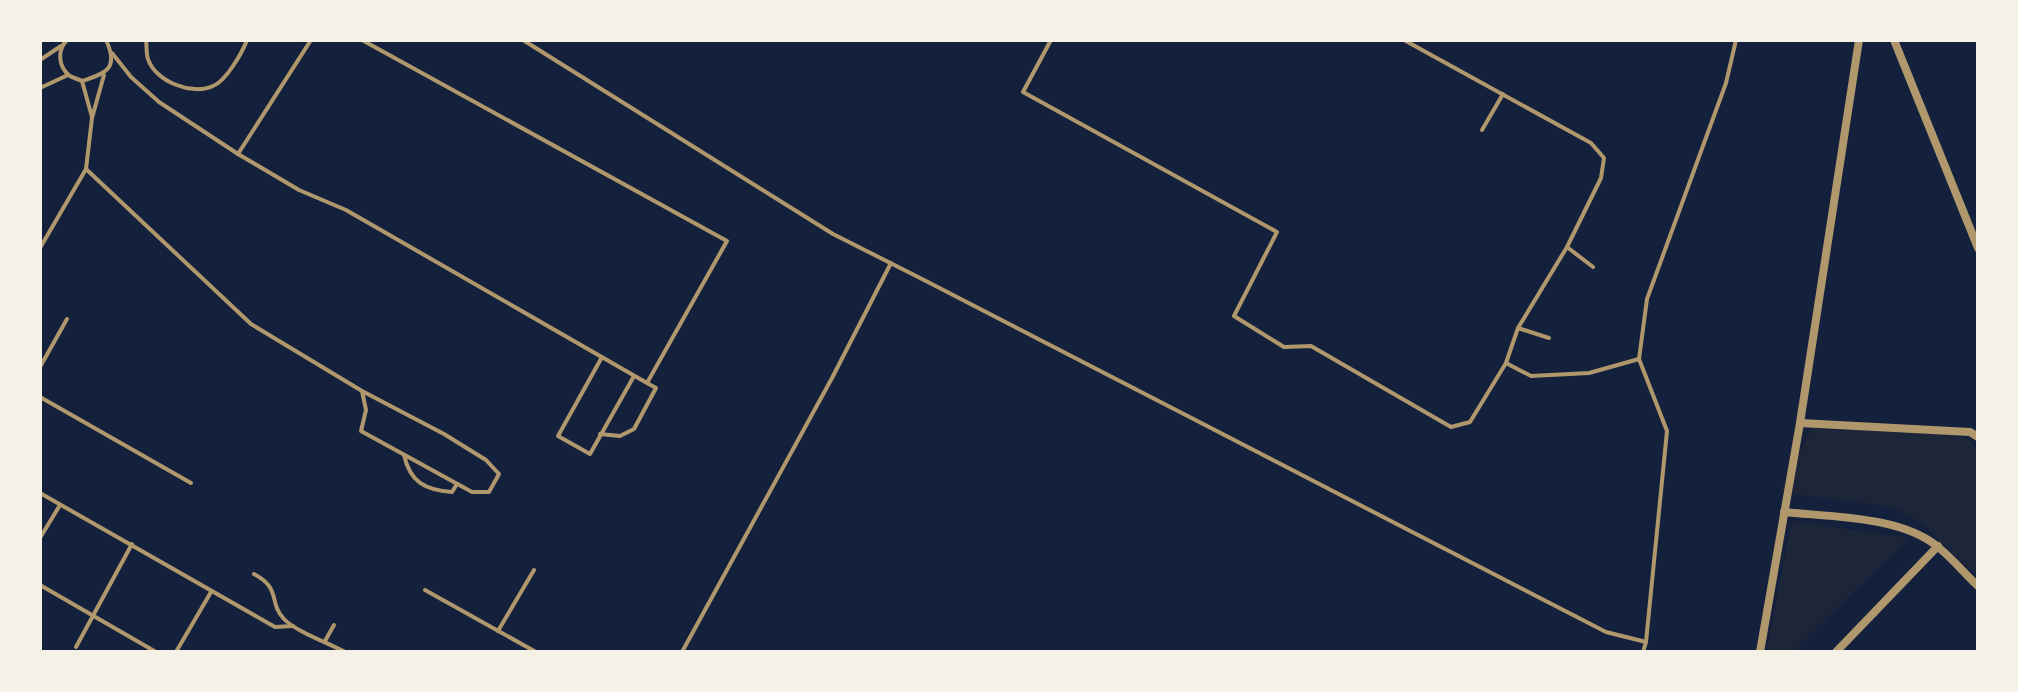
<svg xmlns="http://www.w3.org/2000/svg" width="2018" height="692" font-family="'Source Sans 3',sans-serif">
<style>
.green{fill:#1d2539}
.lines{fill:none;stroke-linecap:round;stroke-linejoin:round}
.service{stroke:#b1986c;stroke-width:4}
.minor{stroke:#b1986c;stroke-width:8}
</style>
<rect width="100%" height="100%" fill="#14213d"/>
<g class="green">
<path d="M 1812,428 L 1947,433 L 1970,440 L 1978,451 L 1978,577 L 1919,521 L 1893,507 L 1780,492 Z"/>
<path d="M 1792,521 L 1909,538 L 1792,652 L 1766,652 Z"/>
</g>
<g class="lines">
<g class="service">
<path d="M 67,40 C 57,50 58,67 70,76 C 73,78 78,79 82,81 C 107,73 119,68 106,40"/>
<path d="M 146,40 C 147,46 146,54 148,59 C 155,81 192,96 213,86 C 226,81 242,53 247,40"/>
<path d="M 523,40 L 833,234 L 924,280 L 1606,632 L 1646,642"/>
<path d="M 1051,40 L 1023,92 L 1277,232 L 1234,316 L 1284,347 L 1311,346 L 1451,427 L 1470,422 L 1506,363 L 1518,328 L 1567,247 L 1601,178 L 1604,158 L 1591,143 L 1404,40"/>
<path d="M 112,53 L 131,77 L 159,102 L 238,154 L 299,190 L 346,210 L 647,383 L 727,241 L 362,40"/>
<path d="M 40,60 L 61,46"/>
<path d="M 82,81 L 92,117"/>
<path d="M 40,88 L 68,75"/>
<path d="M 1482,130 L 1503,94"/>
<path d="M 238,154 L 311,40"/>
<path d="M 86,169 L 251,324 L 362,391 L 444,434 L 486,460 L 499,474 L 489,492 L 472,492 L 361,431 L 366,410 L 362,391"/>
<path d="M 1567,247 L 1593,267"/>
<path d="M 40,248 L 86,169 L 92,118 L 104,75"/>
<path d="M 1518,328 L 1549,338"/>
<path d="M 602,357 L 558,436 L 590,454 L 634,376"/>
<path d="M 1506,363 L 1531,376 L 1589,373 L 1639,359"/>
<path d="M 40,367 L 67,319"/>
<path d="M 40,397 L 191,483"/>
<path d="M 600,434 L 620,436 L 634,429 L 656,388 L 647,383"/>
<path d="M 404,455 C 410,482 425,490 452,492 L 457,484"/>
<path d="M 40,493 L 275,627 L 293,626"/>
<path d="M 40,538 L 60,505"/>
<path d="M 254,574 C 282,589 268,602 284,619 C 295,631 328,643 345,652"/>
<path d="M 40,585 L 156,652"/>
<path d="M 425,590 L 536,652"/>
<path d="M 498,631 L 534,570"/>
<path d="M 325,641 L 334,625"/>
<path d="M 76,647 L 132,544"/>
<path d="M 176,652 L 211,592"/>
<path d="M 682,652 L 832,378 L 891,263"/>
<path d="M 1643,652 L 1646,642 L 1667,431 L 1639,359 L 1647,299 L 1726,83 L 1736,40"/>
</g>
<g class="minor">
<path d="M 1894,40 L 1978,248"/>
<path d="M 1800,423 L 1970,432 L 1978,437"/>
<path d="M 1784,512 C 1831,517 1901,516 1938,547 C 1953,559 1965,574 1978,586"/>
<path d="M 1760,652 L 1800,423 L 1859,40"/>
<path d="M 1836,652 L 1938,546"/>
</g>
</g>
<rect width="2018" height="692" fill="none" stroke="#f6f1e7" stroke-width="84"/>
</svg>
